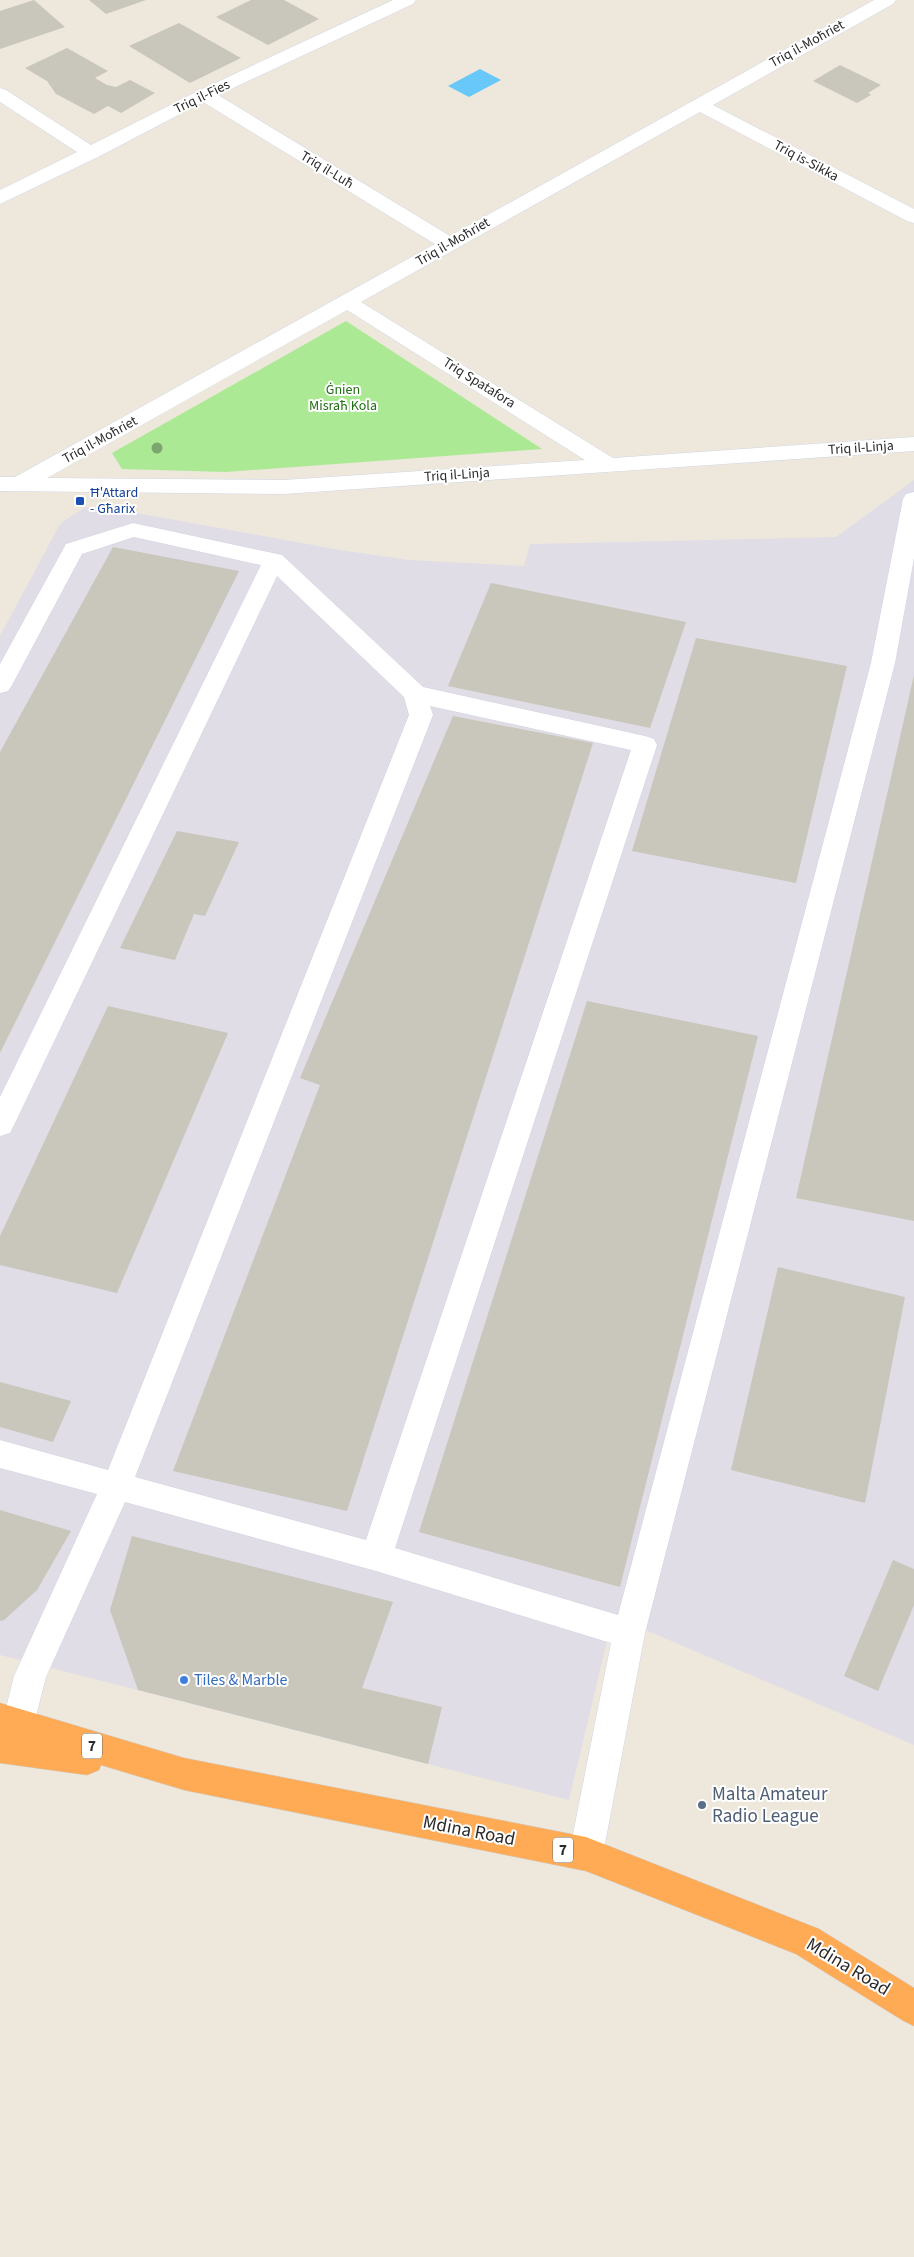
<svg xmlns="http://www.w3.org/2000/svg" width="914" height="2257" font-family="'Source Sans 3',sans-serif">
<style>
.industrial{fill:#e0dde6}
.green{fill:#ace994}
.water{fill:#67c8f9}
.building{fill:#c9c6bb}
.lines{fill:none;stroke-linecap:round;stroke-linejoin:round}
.minor-casing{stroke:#d1d4e5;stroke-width:1}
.highway-casing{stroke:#ccc;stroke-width:1}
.minor{fill:#fff;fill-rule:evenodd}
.highway{fill:#ffab56;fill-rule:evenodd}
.tree{fill:#7da56e}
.transit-dot{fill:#1a4fb4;stroke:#fff;stroke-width:2}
.shop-dot{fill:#3f7fe0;stroke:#fff;stroke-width:2}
.service-dot{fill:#5c6f8a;stroke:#fff;stroke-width:2}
.labels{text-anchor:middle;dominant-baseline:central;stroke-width:4;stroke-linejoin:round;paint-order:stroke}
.far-street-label{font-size:14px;fill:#2b2b2b;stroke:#fff}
.far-park-label{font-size:14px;fill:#216f14;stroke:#fff}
.far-transit-label{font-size:14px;fill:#164399;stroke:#fff;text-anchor:start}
.shield{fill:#fff;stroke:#6b6b6b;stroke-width:1}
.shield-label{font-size:15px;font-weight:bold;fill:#2b2b2b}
.shop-label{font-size:16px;fill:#366cbe;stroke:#fff;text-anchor:start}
.near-service-label{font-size:19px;fill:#4e5e75;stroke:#fff;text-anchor:start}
.near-street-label{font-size:19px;fill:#2b2b2b;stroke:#fff}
</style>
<rect width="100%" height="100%" fill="#eee8dc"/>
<path class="industrial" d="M 914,480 L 914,1745 L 613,1616 L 569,1800 L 0,1655 L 0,636 L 60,524 L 85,507 L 115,509 L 340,550 L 409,560 L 524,566 L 530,544 L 836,537 Z"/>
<path class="green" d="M 346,321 L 542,449 L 226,472 L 122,469 L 112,453 Z"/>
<path class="water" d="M 480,69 L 501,80 L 469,97 L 448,86 Z"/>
<g class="building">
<path d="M 34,0 L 65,27 L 0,49 L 0,11 Z"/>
<path d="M 89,0 L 146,0 L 106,14 Z"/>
<path d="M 251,0 L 284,0 L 319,19 L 268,45 L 216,17 Z"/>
<path d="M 179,23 L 241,58 L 190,83 L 129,46 Z"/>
<path d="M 67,48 L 108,71 L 95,78 L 107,85 L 116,87 L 130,80 L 155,93 L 121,113 L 108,106 L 94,114 L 56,94 L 47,81 L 25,68 Z"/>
<path d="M 840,65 L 881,85 L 868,93 L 871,95 L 857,103 L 813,81 Z"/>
<path d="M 113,547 L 239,571 L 0,1053 L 0,752 Z"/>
<path d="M 491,583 L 686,622 L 650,728 L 448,686 Z"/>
<path d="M 696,638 L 847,666 L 796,883 L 632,851 Z"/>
<path d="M 914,675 L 914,1221 L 796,1198 Z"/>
<path d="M 453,716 L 593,743 L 347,1511 L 173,1471 L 320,1085 L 300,1078 Z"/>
<path d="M 177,831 L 239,842 L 205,916 L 194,914 L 175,960 L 120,948 Z"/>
<path d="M 587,1001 L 758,1036 L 620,1587 L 419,1532 Z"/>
<path d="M 108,1006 L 228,1033 L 117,1293 L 0,1265 L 0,1236 Z"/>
<path d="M 778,1267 L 905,1297 L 865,1503 L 731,1470 Z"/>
<path d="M 0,1382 L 71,1401 L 53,1442 L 0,1427 Z"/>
<path d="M 0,1510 L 71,1531 L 37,1590 L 4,1620 L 0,1621 Z"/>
<path d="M 132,1536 L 393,1602 L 362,1688 L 442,1707 L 428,1764 L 138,1690 L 110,1610 Z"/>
<path d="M 893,1560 L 914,1569 L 914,1605 L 878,1691 L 844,1676 Z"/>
</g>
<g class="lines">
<defs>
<g id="minor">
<path d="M 393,0 L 416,0 L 413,4 L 218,95 L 450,236 L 874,0 L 896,0 L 893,4 L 713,105 L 914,209 L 914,223 L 907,221 L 700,112 L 361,302 L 613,458 L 914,437 L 914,451 L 284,494 L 0,491 L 0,477 L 15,477 L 435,244 L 203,102 L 98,157 L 0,204 L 0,190 L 77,152 L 0,102 L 0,88 L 6,90 L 91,145 L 198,91 ZM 347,310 L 585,460 L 284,480 L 47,478 Z"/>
<path d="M 914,492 L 914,558 L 895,663 L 645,1633 L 603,1854 L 598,1866 L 586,1871 L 574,1866 L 569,1854 L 611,1643 L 376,1571 L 125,1502 L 46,1677 L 34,1724 L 30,1735 L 18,1740 L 6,1735 L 2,1724 L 14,1676 L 97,1494 L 0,1468 L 0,1440 L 108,1470 L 409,715 L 404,697 L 277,576 L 14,1125 L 10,1133 L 0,1136 L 0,1097 L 261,565 L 134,537 L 82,554 L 12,685 L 8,691 L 0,693 L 0,664 L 66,544 L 133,523 L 282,555 L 423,687 L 645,736 L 654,739 L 657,745 L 395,1548 L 618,1615 L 871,663 L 903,499 L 906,494 ZM 430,706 L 631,750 L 366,1540 L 135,1477 L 433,715 Z"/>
</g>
<path id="highway" d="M 0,1703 L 184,1758 L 586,1837 L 819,1929 L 914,1988 L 914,2026 L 902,2020 L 796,1954 L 586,1871 L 184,1790 L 101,1765 L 99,1770 L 87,1775 L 0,1763 Z"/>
</defs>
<use href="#minor" class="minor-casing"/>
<use href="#highway" class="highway-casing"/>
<use href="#minor" class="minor"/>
<use href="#highway" class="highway"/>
</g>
<circle class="tree" cx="157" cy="448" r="5.5"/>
<rect class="transit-dot" x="75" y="496" width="10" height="10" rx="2.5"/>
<circle class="shop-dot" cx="184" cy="1680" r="5"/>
<circle class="service-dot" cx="702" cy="1805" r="5"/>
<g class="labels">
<g class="far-street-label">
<text transform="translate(807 44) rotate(-29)">Triq il-Moħriet</text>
<text transform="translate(202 97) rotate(-26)">Triq il-Fies</text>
<text transform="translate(806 161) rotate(28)">Triq is-Sikka</text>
<text transform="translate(327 170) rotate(31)">Triq il-Luħ</text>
<text transform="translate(453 242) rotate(-30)">Triq il-Moħriet</text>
<text transform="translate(479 383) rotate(32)">Triq Spatafora</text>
<text transform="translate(100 440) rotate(-29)">Triq il-Moħriet</text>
<text transform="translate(861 448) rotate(-4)">Triq il-Linja</text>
<text transform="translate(457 475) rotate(-4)">Triq il-Linja</text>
</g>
<g class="far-park-label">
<text x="343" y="390">Ġnien<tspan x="343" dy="16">Misraħ Kola</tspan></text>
</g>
<g class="far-transit-label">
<text x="90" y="493">Ħ'Attard<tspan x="90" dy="16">- Għarix</tspan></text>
</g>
<g class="shield">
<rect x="82" y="1733.5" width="20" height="25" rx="4"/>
<rect x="553" y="1837.5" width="20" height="25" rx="4"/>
</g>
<g class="shield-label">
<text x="92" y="1746">7</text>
<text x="563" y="1850">7</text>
</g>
<g class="shop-label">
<text x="194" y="1680">Tiles &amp; Marble</text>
</g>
<g class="near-service-label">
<text x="712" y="1794">Malta Amateur<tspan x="712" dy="22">Radio League</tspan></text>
</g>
<g class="near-street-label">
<text transform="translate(469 1831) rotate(11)">Mdina Road</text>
<text transform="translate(848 1967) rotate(31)">Mdina Road</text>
</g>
</g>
</svg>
